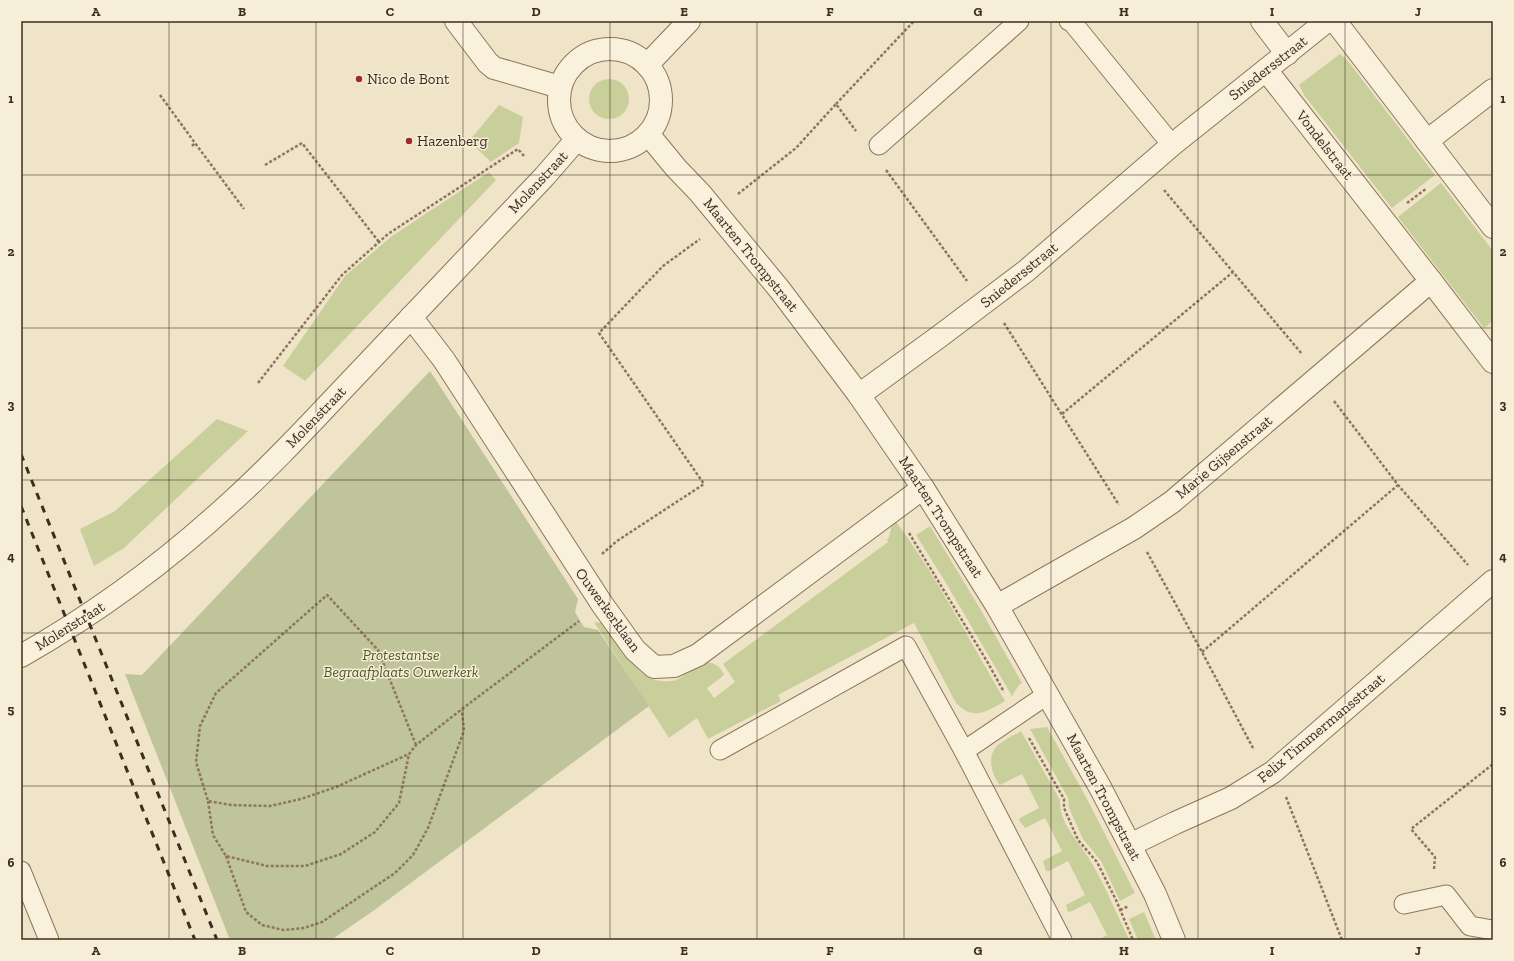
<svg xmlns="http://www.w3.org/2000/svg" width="1514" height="961" font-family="'Zilla Slab',serif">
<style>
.green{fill:#c9cf9b}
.cemetery{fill:#bfc49a}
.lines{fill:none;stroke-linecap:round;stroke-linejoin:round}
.service-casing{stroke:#8d765c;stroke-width:21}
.minor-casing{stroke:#8d765c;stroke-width:24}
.path{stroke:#8d765c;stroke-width:2.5;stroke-dasharray:3 2;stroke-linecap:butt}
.service{stroke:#faf1dc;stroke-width:19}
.minor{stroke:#faf1dc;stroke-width:22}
.rail{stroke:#3d2e20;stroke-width:3;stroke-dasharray:7 7;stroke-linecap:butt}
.grid{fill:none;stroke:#3d2e20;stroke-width:1;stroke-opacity:0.55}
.poi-dot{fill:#9e2a2b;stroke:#f7eed8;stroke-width:1.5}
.labels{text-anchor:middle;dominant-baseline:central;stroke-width:3;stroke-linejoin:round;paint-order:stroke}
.street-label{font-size:15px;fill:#3d2e20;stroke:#f7eed8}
.poi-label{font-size:15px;fill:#3d2e20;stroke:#f7eed8;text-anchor:start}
.park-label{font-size:15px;font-style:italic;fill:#4d5a26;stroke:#f7eed8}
.neatline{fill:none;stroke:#3d2e20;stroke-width:1.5}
.grid-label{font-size:13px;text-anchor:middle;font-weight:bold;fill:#3d2e20}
</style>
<rect width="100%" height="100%" fill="#f0e4c8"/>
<g class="green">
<path d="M 1340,54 L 1348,61 L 1435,175 L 1392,208 L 1304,95 L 1299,85 Z"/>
<circle cx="609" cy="99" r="20"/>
<path d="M 499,105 L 523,117 L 519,143 L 491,162 L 469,141 Z"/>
<path d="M 489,172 L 496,180 L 305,381 L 283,366 L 345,276 L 392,236 Z"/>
<path d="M 1441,183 L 1493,251 L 1493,321 L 1484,328 L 1398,217 Z"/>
<path d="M 217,419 L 248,431 L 124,548 L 94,566 L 80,529 L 115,511 Z"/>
<path d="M 895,520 C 937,577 970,641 1005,701 C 986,712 974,721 956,703 L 914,623 L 778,695 L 781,701 L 708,739 L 697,718 L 669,738 L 594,622 L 605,623 C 614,634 635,670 646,676 C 655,681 666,683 676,680 C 689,675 700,655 716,665 C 719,666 722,671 724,674 L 723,676 L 707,688 L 714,698 L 735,682 L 723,664 L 888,542 L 887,540 C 892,534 889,526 895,520 Z"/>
<path d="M 930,526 L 978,605 L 1022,683 L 1019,685 L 1012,696 L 946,583 L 916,535 Z"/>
<path d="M 1047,727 L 1086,797 L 1135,893 L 1120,901 L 1101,861 L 1083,839 L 1069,808 L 1068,798 L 1030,729 Z"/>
<path d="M 1021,731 L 1060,800 C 1059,826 1083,845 1094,867 C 1107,890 1117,915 1129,939 L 1125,940 L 1098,940 L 1107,935 L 1090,902 L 1072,911 L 1068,912 L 1066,905 L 1085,895 L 1068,861 L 1049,871 L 1046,871 L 1043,861 L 1062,851 L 1045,818 L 1025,828 L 1019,820 L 1020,818 L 1039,808 L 1022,774 L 1000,785 C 991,774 986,755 999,744 C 1006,739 1014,735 1021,731 Z"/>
<path d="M 1144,912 L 1156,940 L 1138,940 L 1129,919 Z"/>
</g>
<path class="cemetery" d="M 430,371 L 578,599 L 575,612 L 584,627 L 598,630 L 649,706 L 373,911 L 331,940 L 230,940 L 125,674 L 142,675 Z"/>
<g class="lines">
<defs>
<g id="service">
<path d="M 1069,21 L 1072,22 L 1172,145"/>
<path d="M 879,145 L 1019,21"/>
<path d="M 720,750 L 906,646 L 964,751 L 1062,940"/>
<path d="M 964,751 L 1048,694"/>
<path d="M 21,871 L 49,940"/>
<path d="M 1404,904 L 1446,895 L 1470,926 L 1493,930"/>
</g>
<g id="minor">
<path d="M 456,21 L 488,63 L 494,68 L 560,87"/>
<path d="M 1262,21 L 1287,54"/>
<path d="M 1335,21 L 1493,227"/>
<circle cx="610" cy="100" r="51"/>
<path d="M 647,65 L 689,21"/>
<path d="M 1266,70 L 1431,281 L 1493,362"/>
<path d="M 648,134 L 676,168 L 700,193 L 780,290 L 859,395 L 923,488 L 997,606 L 1101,789 L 1155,894 L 1174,940"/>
<path d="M 1427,141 L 1493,90"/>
<path d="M 411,317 L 444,360 L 602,604 L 635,650 L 654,667 L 674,666 L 698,655 L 923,488"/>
<path d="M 859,395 L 940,336 L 1026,271 L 1172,145 L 1327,21"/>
<path d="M 997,606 L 1134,528 L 1172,502 L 1431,281"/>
<path d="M 21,656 C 97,613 167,561 231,502 C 277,461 319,414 362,369 C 423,305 483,241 544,177 L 577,139"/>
<path d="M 1130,845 L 1175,823 L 1231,798 L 1273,772 L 1493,581"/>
</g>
</defs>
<use href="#service" class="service-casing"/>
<use href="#minor" class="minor-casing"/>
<g class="path">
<path d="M 160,95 L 195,143"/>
<path d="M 836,104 L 914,21"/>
<path d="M 192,146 L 195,143 L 244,209"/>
<path d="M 265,165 L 302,143 L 379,242"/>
<path d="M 886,170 L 967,281"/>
<path d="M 1164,190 L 1302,354"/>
<path d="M 738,194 L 796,148 L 836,104 L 856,131"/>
<path d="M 1407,203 L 1427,188"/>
<path d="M 1004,323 L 1119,505"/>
<path d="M 258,383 L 342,275 L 388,234 L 518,149 L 524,156"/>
<path d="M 1334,401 L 1398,485 L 1468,565"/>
<path d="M 1062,414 L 1233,272"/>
<path d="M 909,533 L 988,663 L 1004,692"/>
<path d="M 1147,552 L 1202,652 L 1254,750"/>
<path d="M 602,554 L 617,541 L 704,484 L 599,333 L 663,266 L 700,239"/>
<path d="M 1202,652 L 1398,485"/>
<path d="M 1029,738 L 1064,799 L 1064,808 L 1078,840 L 1097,862 L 1116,900 L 1133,940"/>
<path d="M 416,745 L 378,650 L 327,595 L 216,693 L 200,726 L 196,762 L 208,801 L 231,805 L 270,806 L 301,799 L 336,787 L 409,754 L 416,745 L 462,709 L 579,621"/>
<path d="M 1286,797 L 1342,940"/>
<path d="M 208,801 L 213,835 L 226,856 L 267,866 L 305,866 L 341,854 L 375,832 L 399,803 L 409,754"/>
<path d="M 226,856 L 246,912 L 262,925 L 283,930 L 304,928 L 322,922 L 395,873 L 413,855 L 428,828 L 464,731 L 462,710"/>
<path d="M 1434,869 L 1435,857 L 1411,829 L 1493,764"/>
<path d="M 1120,910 L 1129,906"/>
</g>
<use href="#service" class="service"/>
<use href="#minor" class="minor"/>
<g class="rail">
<path d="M 21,454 L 217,940"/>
<path d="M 21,506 L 195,940"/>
</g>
</g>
<path class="grid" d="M 169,21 L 169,940M 316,21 L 316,940M 463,21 L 463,940M 610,21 L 610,940M 757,21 L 757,940M 904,21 L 904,940M 1051,21 L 1051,940M 1198,21 L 1198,940M 1345,21 L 1345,940M 21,175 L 1493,175M 21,328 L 1493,328M 21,480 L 1493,480M 21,633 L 1493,633M 21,786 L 1493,786"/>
<g class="poi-dot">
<circle cx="359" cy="79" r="4"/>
<circle cx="409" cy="141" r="4"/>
</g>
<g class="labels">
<g class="street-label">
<text transform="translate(1268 68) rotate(-38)">Sniedersstraat</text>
<text transform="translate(1325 145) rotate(52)">Vondelstraat</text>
<text transform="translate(538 182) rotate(-47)">Molenstraat</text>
<text transform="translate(751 255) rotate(51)">Maarten Trompstraat</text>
<text transform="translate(1019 275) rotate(-39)">Sniedersstraat</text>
<text transform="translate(316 417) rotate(-46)">Molenstraat</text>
<text transform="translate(1224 457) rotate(-40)">Marie Gijsenstraat</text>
<text transform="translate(941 517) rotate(57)">Maarten Trompstraat</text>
<text transform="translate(608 610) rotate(54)">Ouwerkerklaan</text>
<text transform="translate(70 626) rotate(-32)">Molenstraat</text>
<text transform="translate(1321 728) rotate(-40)">Felix Timmermansstraat</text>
<text transform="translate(1104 797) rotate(62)">Maarten Trompstraat</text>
</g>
<g class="poi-label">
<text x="367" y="79">Nico de Bont</text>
<text x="417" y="141">Hazenberg</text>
</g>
<g class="park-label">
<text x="401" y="655">Protestantse<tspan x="401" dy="17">Begraafplaats Ouwerkerk</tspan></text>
</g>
</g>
<rect width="1514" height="961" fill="none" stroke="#f7eed8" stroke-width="44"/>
<rect x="22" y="22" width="1470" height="917" class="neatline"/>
<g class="grid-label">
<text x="96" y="16">A</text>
<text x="242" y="16">B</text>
<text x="390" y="16">C</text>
<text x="536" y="16">D</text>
<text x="684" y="16">E</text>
<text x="830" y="16">F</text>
<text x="978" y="16">G</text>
<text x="1124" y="16">H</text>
<text x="1272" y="16">I</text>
<text x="1418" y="16">J</text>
<text x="11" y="103">1</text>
<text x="1503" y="103">1</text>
<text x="11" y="256">2</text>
<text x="1503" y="256">2</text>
<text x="11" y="409">3</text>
<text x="1503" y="409">3</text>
<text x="11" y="561">4</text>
<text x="1503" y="561">4</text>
<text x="11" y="714">5</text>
<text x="1503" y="714">5</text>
<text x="11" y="867">6</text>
<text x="1503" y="867">6</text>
<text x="96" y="955">A</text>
<text x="242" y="955">B</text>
<text x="390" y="955">C</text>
<text x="536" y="955">D</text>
<text x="684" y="955">E</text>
<text x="830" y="955">F</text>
<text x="978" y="955">G</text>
<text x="1124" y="955">H</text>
<text x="1272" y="955">I</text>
<text x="1418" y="955">J</text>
</g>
</svg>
